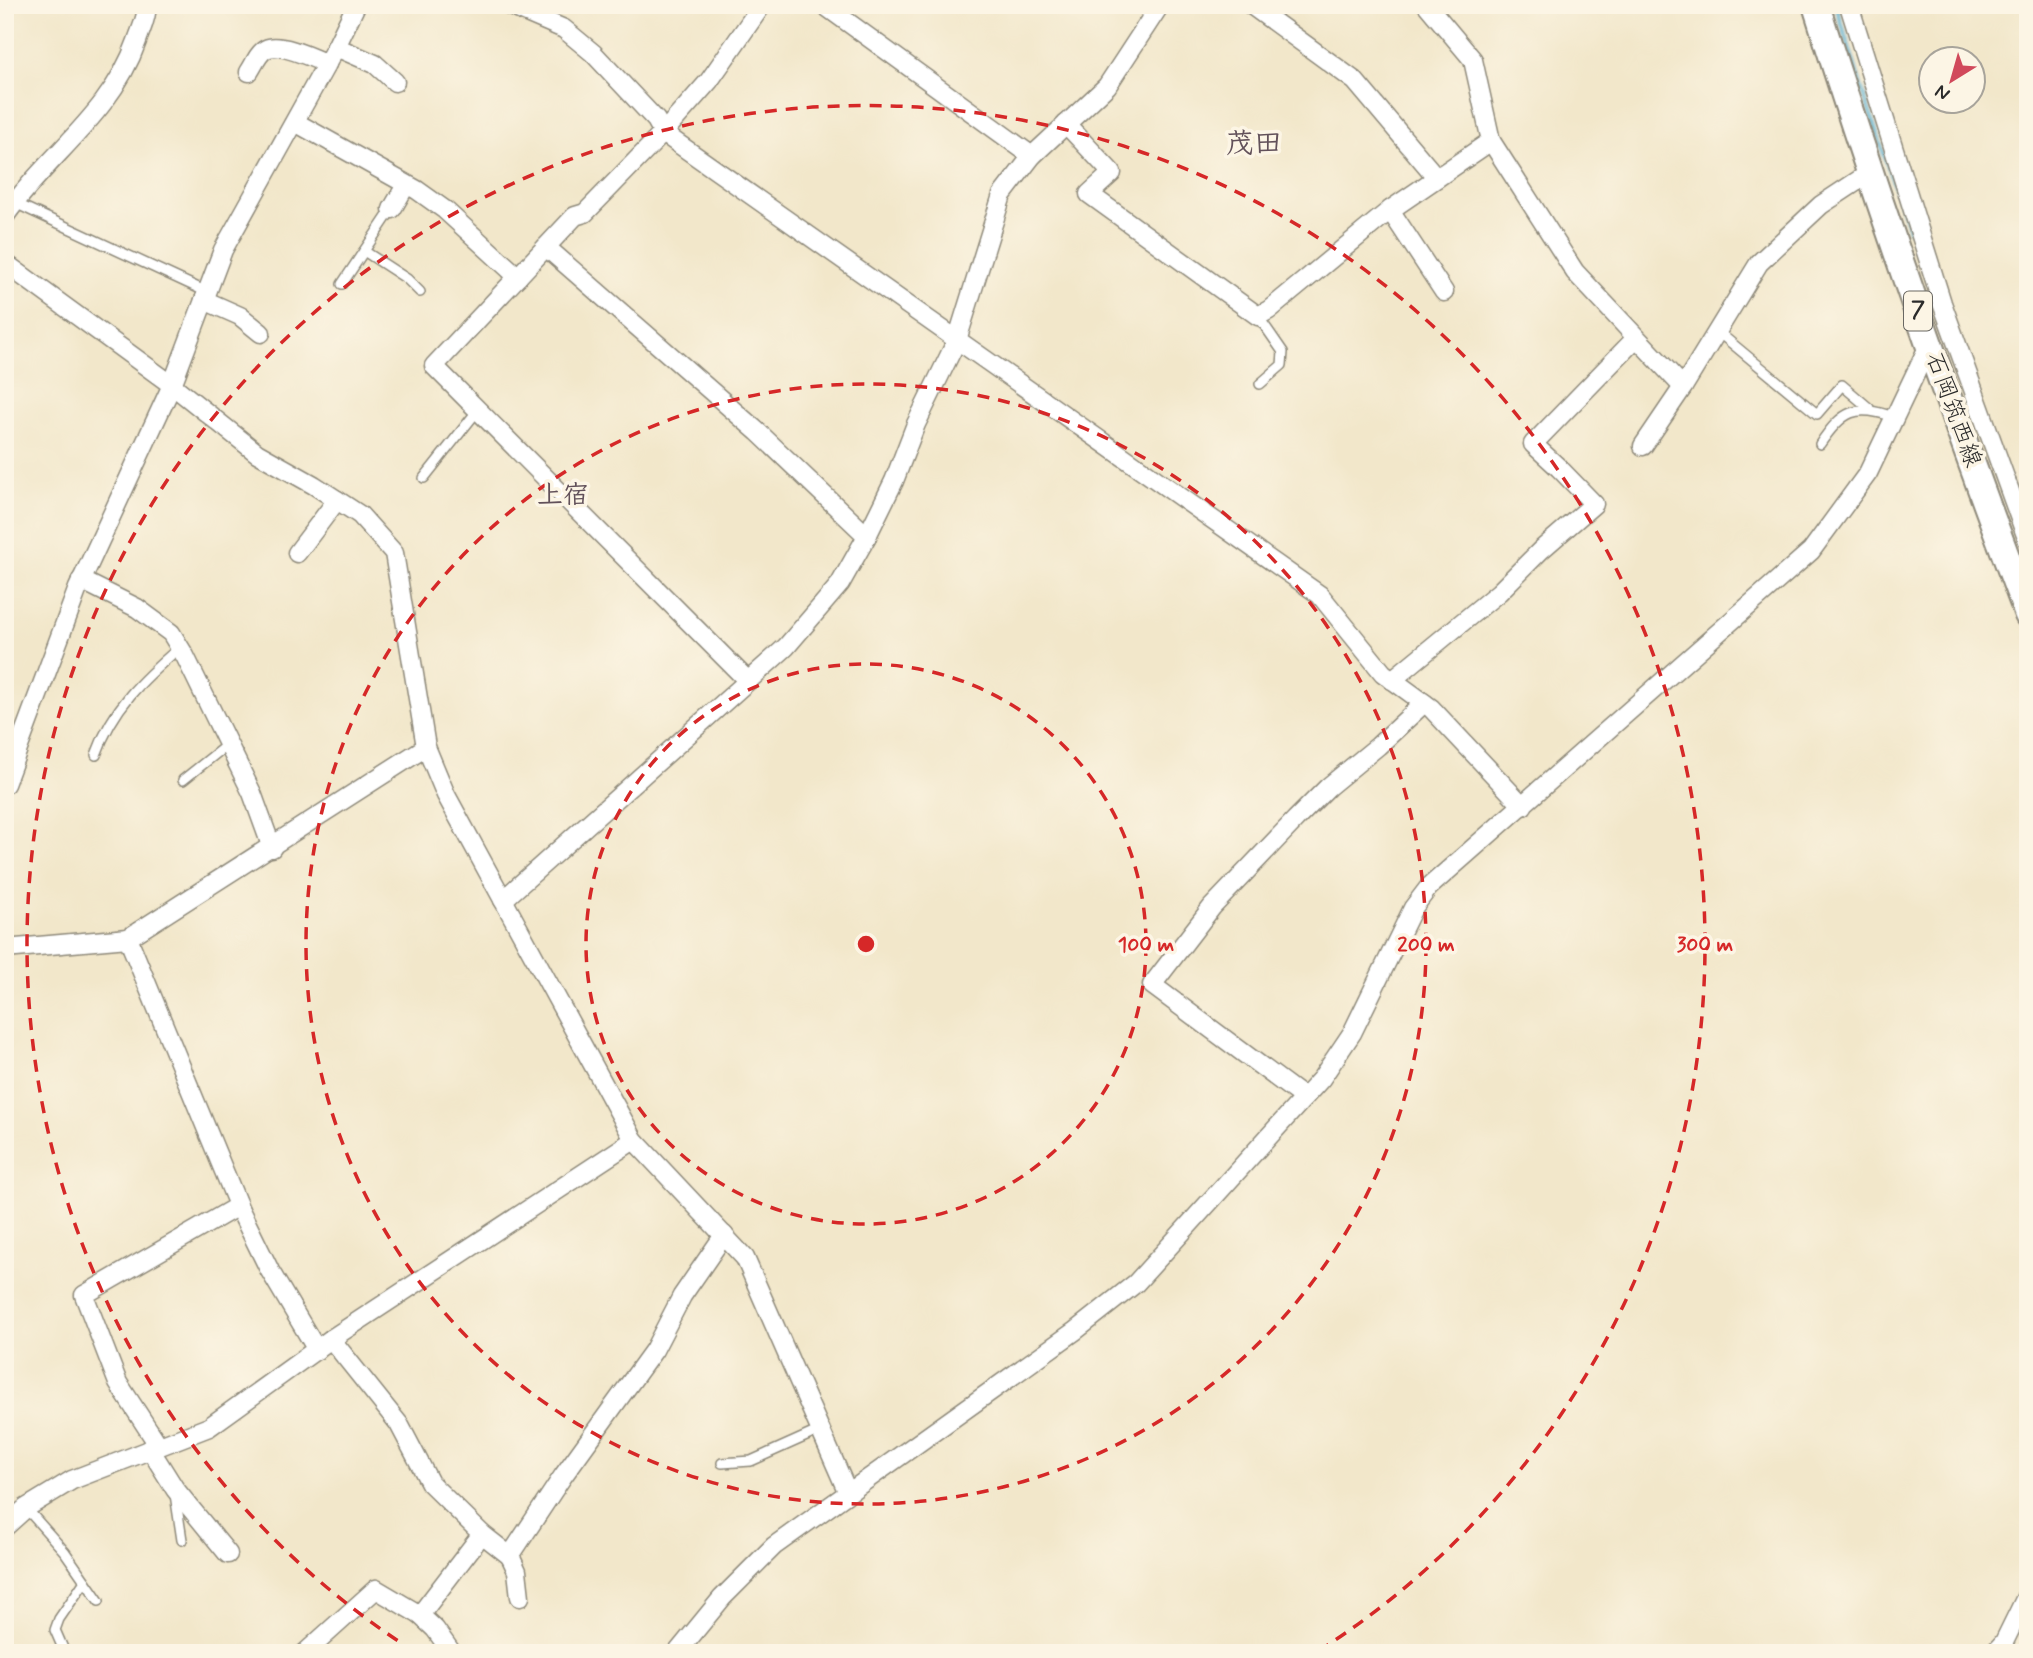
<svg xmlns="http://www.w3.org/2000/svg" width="2033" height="1658" font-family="Mynerve,'Klee One',sans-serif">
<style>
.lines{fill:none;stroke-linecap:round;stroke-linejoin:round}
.stream{stroke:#50acce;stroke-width:5}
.lane-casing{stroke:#8e897a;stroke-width:12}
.street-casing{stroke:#8e897a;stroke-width:21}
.primary-casing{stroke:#8e897a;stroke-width:30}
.lane{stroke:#fff;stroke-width:9}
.street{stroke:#fff;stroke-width:18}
.primary{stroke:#fff;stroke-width:26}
.ring{fill:none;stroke:#d62828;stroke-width:3.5;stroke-dasharray:12 9}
.labels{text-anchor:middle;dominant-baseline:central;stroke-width:7;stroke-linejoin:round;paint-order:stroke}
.shield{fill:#fcf5e5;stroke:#6a6863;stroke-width:2}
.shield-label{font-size:23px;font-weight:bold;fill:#2b2b2b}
.street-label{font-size:24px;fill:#2b2b2b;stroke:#fcf5e5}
.neighbourhood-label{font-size:26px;font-weight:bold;fill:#62515a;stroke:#fcf5e5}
.quarter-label{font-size:28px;font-weight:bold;fill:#62515a;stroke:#fcf5e5}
.centre{fill:#d62828;stroke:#fcf5e5;stroke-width:3.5}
.ring-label{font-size:21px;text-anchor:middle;font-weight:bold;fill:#d62828;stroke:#fcf5e5;stroke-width:7;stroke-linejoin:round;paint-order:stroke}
</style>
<rect width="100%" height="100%" fill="#fcf5e5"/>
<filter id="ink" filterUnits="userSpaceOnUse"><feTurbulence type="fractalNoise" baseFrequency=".0143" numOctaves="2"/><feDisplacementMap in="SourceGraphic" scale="14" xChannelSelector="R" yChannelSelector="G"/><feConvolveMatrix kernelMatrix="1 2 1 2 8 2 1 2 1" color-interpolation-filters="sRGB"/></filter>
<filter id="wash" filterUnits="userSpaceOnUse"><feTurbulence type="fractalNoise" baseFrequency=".00686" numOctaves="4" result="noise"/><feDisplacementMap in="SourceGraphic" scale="28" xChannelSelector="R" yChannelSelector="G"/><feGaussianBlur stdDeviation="1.57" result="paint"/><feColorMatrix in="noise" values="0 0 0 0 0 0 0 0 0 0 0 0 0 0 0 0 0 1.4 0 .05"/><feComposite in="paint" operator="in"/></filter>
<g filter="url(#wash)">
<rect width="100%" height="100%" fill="#f2e7ca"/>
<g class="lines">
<g class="stream">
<path d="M 1836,5 L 1862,90 L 1910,230"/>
<path d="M 2021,1653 L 2028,1637"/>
</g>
</g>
</g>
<g filter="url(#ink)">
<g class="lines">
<defs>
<g id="lane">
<path d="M 15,203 L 207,292"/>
<path d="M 364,251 L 407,279 L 420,292"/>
<path d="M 342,284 L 392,209"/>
<path d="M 1258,316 L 1283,352 L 1282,365 L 1260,384"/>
<path d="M 1717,331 L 1817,414 L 1842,385 L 1869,408"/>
<path d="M 1820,444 C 1843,410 1855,404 1894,417"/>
<path d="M 424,478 L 478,410"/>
<path d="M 96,755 C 113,707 142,680 180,647"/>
<path d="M 183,780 L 228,744"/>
<path d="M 722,1463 L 751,1461 L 820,1430"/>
<path d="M 175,1494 L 182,1540"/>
<path d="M 26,1508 L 65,1552 L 99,1601"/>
<path d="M 65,1653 L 55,1630 L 59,1619 L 85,1581"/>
</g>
<g id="street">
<path d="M 508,5 L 564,29 L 593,53 L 656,120 L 663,133 L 1320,595 L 1383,673 L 1431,708 L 1523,806"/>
<path d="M 824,5 L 1032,156"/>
<path d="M 1251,5 L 1355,81 L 1437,178"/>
<path d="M 1427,5 L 1473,60 L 1491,141 L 1575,272 L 1683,387"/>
<path d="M 1849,5 L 1942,303 L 2028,541"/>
<path d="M 336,47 L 375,64 L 395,82"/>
<path d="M 249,72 C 254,65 258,53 266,49 C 280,42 313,58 327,64"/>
<path d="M 295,122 L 417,190 L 445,210 L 518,277"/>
<path d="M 1066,124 L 1112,173 L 1089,194 L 1258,316 L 1269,310 L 1390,210 L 1491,141"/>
<path d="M 392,209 L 406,185"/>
<path d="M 1390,210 L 1444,292"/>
<path d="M 5,216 C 48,154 111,115 137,41 C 141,29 147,18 147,5"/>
<path d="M 546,247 L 758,432 L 867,536"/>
<path d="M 5,263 L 172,385 L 257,453 L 314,485 L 360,515 L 394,553 L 426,747 L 446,795 L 634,1140 L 745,1258 L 848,1493"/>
<path d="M 204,300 L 240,316 L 261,333"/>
<path d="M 1643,446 L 1683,387 L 1759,263 L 1821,205 L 1871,172"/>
<path d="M 297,553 L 337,500"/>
<path d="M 81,580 L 137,608 L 171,633 L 185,656 L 252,793 L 272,848"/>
<path d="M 1392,680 L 1499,592 L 1541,550 L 1594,504 L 1559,468 L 1533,444 L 1636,338"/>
<path d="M 748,681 L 434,366 L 575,216 L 585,213 L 663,133 L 709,81 L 762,5"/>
<path d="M 5,784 L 78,588 L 172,385 L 223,250 L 336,47 L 356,5"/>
<path d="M 503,900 L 786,647 L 840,584 L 867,536 L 894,481 L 916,424 L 957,340 L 1002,195 L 1032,156 L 1107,86 L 1160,5"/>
<path d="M 128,938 L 240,1210 L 270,1271 L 317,1350"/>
<path d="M 5,949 L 128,938 L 426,747"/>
<path d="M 1304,1098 L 1152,985 L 1212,907 L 1296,819 L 1328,787 L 1378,746 L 1424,703"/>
<path d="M 331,1339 L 399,1424 L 430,1483 L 482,1534 L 510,1556 L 563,1476 L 654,1350 L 682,1296 L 724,1235"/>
<path d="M 159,1446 L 118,1383 L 84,1295 L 238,1206"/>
<path d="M 150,1449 L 175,1489 L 228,1554"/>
<path d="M 5,1527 L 26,1508 L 72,1480 L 209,1427 L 331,1339 L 634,1140"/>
<path d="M 510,1556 L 517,1571 L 520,1597"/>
<path d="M 420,1615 L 435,1629 L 452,1653"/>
<path d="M 305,1653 L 376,1589 L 420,1615 L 482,1534"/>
<path d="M 677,1653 L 722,1598 L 774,1546 L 1075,1331 L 1136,1283 L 1321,1079 L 1352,1033 L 1413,908 L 1429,887 L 1811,551 L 1868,473 L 1929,345"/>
<path d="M 1994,1653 L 2004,1642 L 2028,1593"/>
</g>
<path id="primary" d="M 1816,5 C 1880,210 1952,414 2028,615"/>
</defs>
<use href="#lane" class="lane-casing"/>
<use href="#street" class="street-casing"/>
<use href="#primary" class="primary-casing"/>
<use href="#lane" class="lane"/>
<use href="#street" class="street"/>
<use href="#primary" class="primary"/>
</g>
</g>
<g class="ring">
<circle cx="866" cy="944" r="280"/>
<circle cx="866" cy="944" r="560"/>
<path d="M415 1652A839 839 0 1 1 1317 1652"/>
</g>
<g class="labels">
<rect class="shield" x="1904" y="291.5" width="28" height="39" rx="5"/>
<g class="shield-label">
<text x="1918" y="311">7</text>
</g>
<g class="street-label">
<text transform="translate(1953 410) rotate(70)">石岡筑西線</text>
</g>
<g class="neighbourhood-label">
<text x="563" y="496">上宿</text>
</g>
<g class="quarter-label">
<text x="1254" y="144">茂田</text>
</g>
</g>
<circle cx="866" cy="944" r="10" class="centre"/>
<g class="ring-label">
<text x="1146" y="951">100 m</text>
<text x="1426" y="951">200 m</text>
<text x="1705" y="951">300 m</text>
</g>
<rect width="2033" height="1658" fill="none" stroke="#fcf5e5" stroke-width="28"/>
<g transform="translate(1952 80) rotate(217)"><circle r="33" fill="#fcf5e5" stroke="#a8a49b" stroke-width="2"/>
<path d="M0-5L12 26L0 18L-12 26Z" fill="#d1495b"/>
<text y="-10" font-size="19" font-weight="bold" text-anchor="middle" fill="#2b2b2b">N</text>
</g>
</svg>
